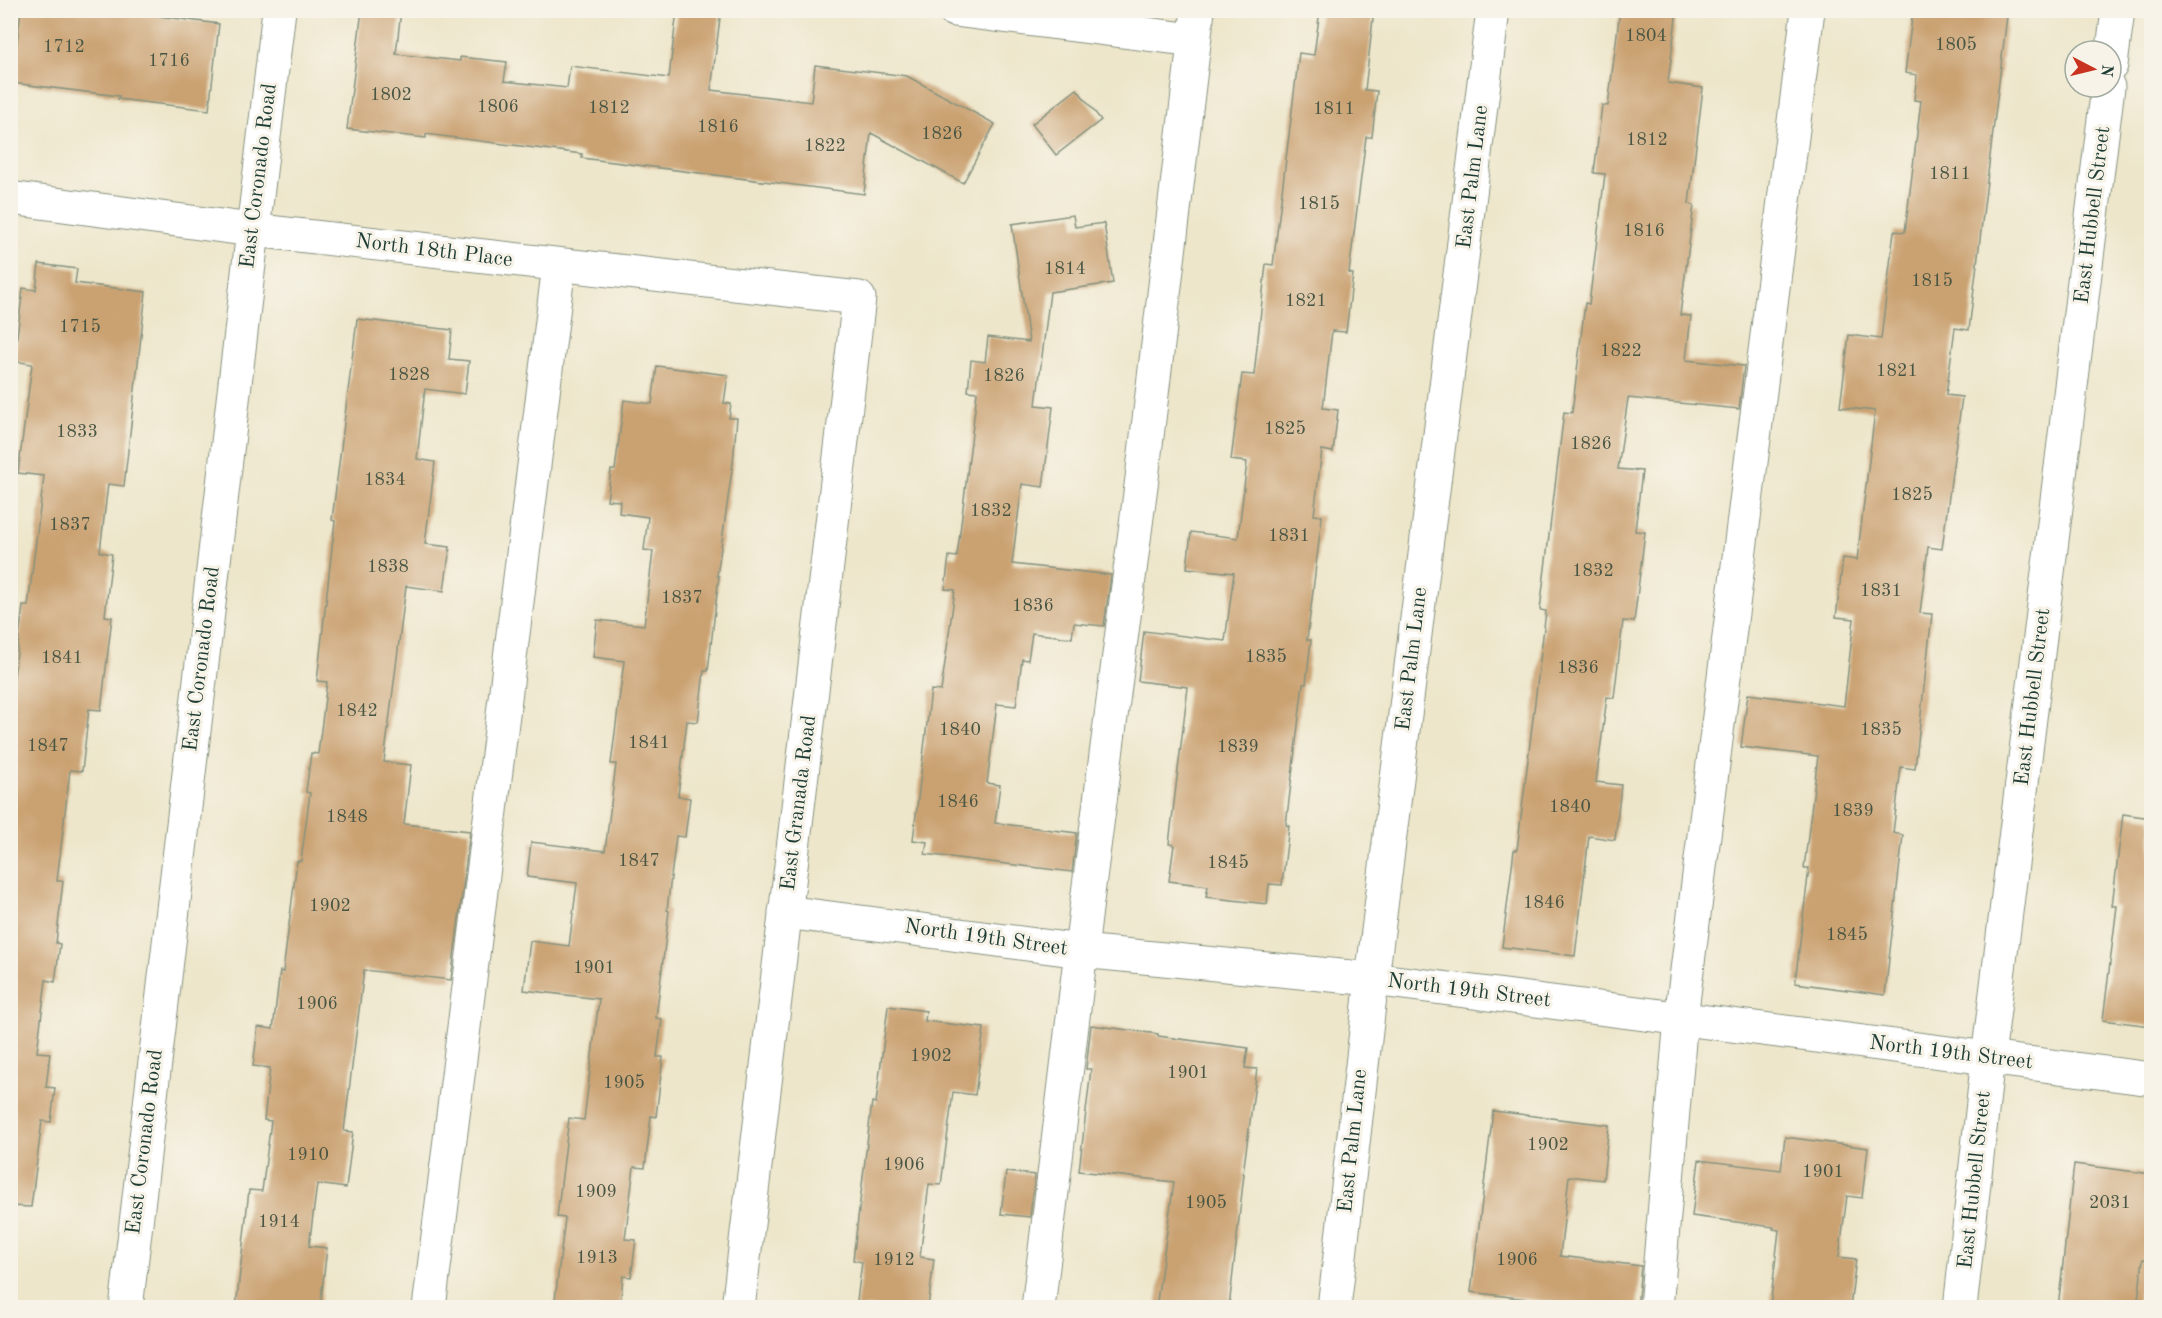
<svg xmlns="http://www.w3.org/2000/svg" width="2162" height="1318" font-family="'Old Standard TT',serif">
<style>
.building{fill:#caa272}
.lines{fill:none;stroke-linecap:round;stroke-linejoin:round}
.minor-casing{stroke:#86927f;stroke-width:35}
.minor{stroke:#fff;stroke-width:33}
.labels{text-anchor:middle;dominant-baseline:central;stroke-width:6;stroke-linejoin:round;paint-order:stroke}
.number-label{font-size:18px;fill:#4a5644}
.street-label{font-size:21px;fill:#1f3d34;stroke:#f7f3e8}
</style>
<rect width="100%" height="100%" fill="#f7f3e8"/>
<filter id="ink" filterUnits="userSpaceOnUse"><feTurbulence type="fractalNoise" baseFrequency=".0167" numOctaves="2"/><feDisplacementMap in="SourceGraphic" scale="12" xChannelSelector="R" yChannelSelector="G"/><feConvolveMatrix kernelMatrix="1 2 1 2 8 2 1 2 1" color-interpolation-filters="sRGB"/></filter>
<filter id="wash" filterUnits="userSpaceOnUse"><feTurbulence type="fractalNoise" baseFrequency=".008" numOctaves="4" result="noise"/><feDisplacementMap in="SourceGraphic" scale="24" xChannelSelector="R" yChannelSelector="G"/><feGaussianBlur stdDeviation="1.35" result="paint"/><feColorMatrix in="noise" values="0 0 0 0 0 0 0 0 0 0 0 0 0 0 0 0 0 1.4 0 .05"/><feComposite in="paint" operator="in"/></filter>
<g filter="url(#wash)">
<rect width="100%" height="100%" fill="#ede6ca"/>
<g id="blocks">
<g class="building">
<path d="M 21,10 L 112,10 L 219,24 L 209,110 L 118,99 L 119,96 L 12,83 Z"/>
<path d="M 362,10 L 401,10 L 396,54 L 460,61 L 460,57 L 507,62 L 504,81 L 567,88 L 570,66 L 669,78 L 677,10 L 721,10 L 711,90 L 811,102 L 815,65 L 907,76 L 995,124 L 963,183 L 871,133 L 864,194 L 582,158 L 582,154 L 426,134 L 426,138 L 347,129 Z"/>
<path d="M 1320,10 L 1374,10 L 1365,90 L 1377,91 L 1372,137 L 1366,137 L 1349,273 L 1353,274 L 1346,332 L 1332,331 L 1323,408 L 1338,410 L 1333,452 L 1322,450 L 1314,515 L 1322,516 L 1307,640 L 1311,640 L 1306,684 L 1303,684 L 1286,825 L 1289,826 L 1282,885 L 1269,884 L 1267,904 L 1206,897 L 1208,886 L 1169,881 L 1174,845 L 1169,844 L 1188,687 L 1138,681 L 1144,631 L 1225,641 L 1234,573 L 1187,568 L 1191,532 L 1238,538 L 1247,462 L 1231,460 L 1242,374 L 1254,375 L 1266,264 L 1273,265 L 1299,53 L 1314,55 Z"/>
<path d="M 1620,10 L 1677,10 L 1668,83 L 1703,88 L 1689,204 L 1694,205 L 1680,315 L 1691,316 L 1686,360 L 1744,366 L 1739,409 L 1628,398 L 1618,469 L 1642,471 L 1635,531 L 1645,532 L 1634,622 L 1623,621 L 1614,698 L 1607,697 L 1596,782 L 1621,785 L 1615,840 L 1589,836 L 1575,956 L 1502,947 L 1514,850 L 1517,850 L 1546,611 L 1540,610 L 1564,412 L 1572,413 L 1585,303 L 1589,304 L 1605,174 L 1594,173 L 1602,105 L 1608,106 Z"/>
<path d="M 1913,10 L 1963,10 L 2007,16 L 1969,330 L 1955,328 L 1946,395 L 1962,397 L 1942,549 L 1928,547 L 1920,613 L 1932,614 L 1915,769 L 1901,767 L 1893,833 L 1903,835 L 1885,995 L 1795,983 L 1809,868 L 1804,868 L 1818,756 L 1741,747 L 1748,694 L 1844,706 L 1854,619 L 1836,617 L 1843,558 L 1857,560 L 1875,411 L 1840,407 L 1849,335 L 1881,339 L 1894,231 L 1905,232 L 1921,101 L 1914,100 L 1917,75 L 1905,73 Z"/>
<path d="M 1077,89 L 1101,120 L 1056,155 L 1032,124 Z"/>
<path d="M 1073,215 L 1075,227 L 1104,223 L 1113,283 L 1050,292 L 1036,405 L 1053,407 L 1043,487 L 1022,484 L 1012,564 L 1111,575 L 1104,626 L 1074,623 L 1072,638 L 1032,633 L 1028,660 L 1022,659 L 1016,706 L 997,704 L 987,783 L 1000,785 L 995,823 L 1077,833 L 1072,872 L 925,854 L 927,842 L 913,840 L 931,690 L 941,691 L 955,590 L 945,589 L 949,556 L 957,557 L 977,392 L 968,391 L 971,360 L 985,362 L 988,337 L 1029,342 L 1012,224 Z"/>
<path d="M 39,264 L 77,269 L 75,283 L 146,292 L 124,486 L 108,484 L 100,552 L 112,554 L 105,616 L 112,617 L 101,710 L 89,709 L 82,771 L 70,770 L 57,881 L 63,881 L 56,943 L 60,944 L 55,982 L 46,980 L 37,1052 L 50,1053 L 46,1087 L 55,1088 L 51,1122 L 42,1121 L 31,1207 L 10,1206 L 10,708 L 23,606 L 28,606 L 44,476 L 18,473 L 32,364 L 14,361 L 23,288 L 36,290 Z"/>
<path d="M 357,319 L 452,330 L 449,359 L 469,361 L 465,394 L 425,389 L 417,459 L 435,462 L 425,544 L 450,547 L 444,591 L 406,586 L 384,762 L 411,765 L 404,824 L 470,831 L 451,980 L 364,970 L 344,1131 L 353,1132 L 346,1188 L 317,1184 L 309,1246 L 327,1248 L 320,1308 L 236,1308 L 249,1190 L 262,1191 L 271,1121 L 264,1120 L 270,1068 L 253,1066 L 258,1027 L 273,1029 L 280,971 L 283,972 L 297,861 L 301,861 L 310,793 L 306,792 L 311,753 L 318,754 L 327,682 L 317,681 L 335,521 L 332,520 Z"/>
<path d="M 657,366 L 728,375 L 724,403 L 731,404 L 729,418 L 737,418 L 733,463 L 717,576 L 719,576 L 708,671 L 704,671 L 698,722 L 687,721 L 678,796 L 690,798 L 685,837 L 676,836 L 667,910 L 669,911 L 656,1018 L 662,1019 L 657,1057 L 663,1057 L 656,1117 L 651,1116 L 645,1168 L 634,1167 L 625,1239 L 636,1240 L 631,1277 L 623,1276 L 620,1308 L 554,1308 L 565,1218 L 557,1217 L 569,1118 L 584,1120 L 599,999 L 524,990 L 530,941 L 569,946 L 577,883 L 527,877 L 531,842 L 605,851 L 616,764 L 611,764 L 624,661 L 593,657 L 597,620 L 644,625 L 653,551 L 644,550 L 648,517 L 619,513 L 620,501 L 607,500 L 611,470 L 615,470 L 624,400 L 652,404 Z"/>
<path d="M 2123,814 L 2151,818 L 2151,1026 L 2103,1020 L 2117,906 L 2112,906 Z"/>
<path d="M 888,1006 L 926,1011 L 925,1021 L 984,1028 L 975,1095 L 953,1092 L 941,1185 L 929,1184 L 920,1257 L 934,1259 L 928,1308 L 856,1308 L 862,1262 L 853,1260 L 872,1102 L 876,1103 Z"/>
<path d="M 1091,1025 L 1158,1034 L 1158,1036 L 1248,1048 L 1245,1068 L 1257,1069 L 1243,1174 L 1244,1174 L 1229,1308 L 1156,1308 L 1174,1182 L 1079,1171 L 1091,1069 L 1086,1069 Z"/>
<path d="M 1493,1111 L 1609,1125 L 1603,1180 L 1569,1176 L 1560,1256 L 1641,1266 L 1637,1308 L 1600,1308 L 1471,1292 Z"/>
<path d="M 1785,1137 L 1868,1148 L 1862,1198 L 1847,1196 L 1839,1257 L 1856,1259 L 1850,1308 L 1770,1308 L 1779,1230 L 1773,1229 L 1774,1227 L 1692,1216 L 1699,1160 L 1781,1170 Z"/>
<path d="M 2074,1164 L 2151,1174 L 2151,1260 L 2143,1259 L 2137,1308 L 2058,1308 Z"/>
<path d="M 1006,1172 L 1035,1175 L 1030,1217 L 1001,1214 Z"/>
</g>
</g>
</g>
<g filter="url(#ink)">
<use href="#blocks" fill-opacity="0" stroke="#86927f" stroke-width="1.5"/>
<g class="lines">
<defs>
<g id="minor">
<path d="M 954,10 L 1194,40"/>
<path d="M 2111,65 L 2118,10"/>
<path d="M 10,198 L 252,230 L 859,298 L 738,1308"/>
<path d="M 785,912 L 1081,951 L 1372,979 L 2152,1079"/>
<path d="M 126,1308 L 279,10"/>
<path d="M 429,1308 L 559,265"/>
<path d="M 1038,1308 L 1086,909 L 1142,478 L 1198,10"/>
<path d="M 1334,1308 L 1372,979 L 1493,10"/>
<path d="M 1656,1308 L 1681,1018 L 1808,10"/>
<path d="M 1960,1308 L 1988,1058 L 2108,87"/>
</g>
</defs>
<use href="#minor" class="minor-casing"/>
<use href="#minor" class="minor"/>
</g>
</g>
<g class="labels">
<g class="number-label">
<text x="1646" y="36">1804</text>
<text x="1956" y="45">1805</text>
<text x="64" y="47">1712</text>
<text x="169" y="61">1716</text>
<text x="391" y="95">1802</text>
<text x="498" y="107">1806</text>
<text x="609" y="108">1812</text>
<text x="1334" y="109">1811</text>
<text x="718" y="127">1816</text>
<text x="942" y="134">1826</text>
<text x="1647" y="140">1812</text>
<text x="825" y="146">1822</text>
<text x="1950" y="174">1811</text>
<text x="1319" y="204">1815</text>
<text x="1644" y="231">1816</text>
<text x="1065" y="269">1814</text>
<text x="1932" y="281">1815</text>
<text x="1306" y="301">1821</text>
<text x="80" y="327">1715</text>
<text x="1621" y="351">1822</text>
<text x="1897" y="371">1821</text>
<text x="409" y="375">1828</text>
<text x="1004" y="376">1826</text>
<text x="1285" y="429">1825</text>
<text x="77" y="432">1833</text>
<text x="1591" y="444">1826</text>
<text x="385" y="480">1834</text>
<text x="1912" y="495">1825</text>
<text x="991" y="511">1832</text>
<text x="70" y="525">1837</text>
<text x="1289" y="536">1831</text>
<text x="388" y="567">1838</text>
<text x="1593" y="571">1832</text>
<text x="1881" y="591">1831</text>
<text x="682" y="598">1837</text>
<text x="1033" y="606">1836</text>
<text x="1266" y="657">1835</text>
<text x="62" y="658">1841</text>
<text x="1578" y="668">1836</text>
<text x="357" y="711">1842</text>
<text x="960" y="730">1840</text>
<text x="1881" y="730">1835</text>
<text x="649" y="743">1841</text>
<text x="48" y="746">1847</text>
<text x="1238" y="747">1839</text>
<text x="958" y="802">1846</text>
<text x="1570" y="807">1840</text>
<text x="1853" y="811">1839</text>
<text x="347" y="817">1848</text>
<text x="639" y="861">1847</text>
<text x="1228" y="863">1845</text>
<text x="1544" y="903">1846</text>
<text x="330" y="906">1902</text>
<text x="1847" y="935">1845</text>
<text x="594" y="968">1901</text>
<text x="317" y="1004">1906</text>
<text x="931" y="1056">1902</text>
<text x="1188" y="1073">1901</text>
<text x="624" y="1083">1905</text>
<text x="1548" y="1145">1902</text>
<text x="308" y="1155">1910</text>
<text x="904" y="1165">1906</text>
<text x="1823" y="1172">1901</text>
<text x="596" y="1192">1909</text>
<text x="1206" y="1203">1905</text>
<text x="2110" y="1203">2031</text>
<text x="279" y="1222">1914</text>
<text x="597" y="1258">1913</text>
<text x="894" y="1260">1912</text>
<text x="1517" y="1260">1906</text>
</g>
<g class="street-label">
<text transform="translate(259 176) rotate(-83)">East Coronado Road</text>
<text transform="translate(1473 177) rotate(-83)">East Palm Lane</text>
<text transform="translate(2093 215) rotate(-83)">East Hubbell Street</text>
<text transform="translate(434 251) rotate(7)">North 18th Place</text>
<text transform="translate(202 659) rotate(-83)">East Coronado Road</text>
<text transform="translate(1412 659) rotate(-83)">East Palm Lane</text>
<text transform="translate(2033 697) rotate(-83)">East Hubbell Street</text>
<text transform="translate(799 803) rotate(-83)">East Granada Road</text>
<text transform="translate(986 938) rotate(8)">North 19th Street</text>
<text transform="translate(1469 991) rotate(7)">North 19th Street</text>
<text transform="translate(1951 1053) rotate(7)">North 19th Street</text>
<text transform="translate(1353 1141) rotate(-84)">East Palm Lane</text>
<text transform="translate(145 1142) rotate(-83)">East Coronado Road</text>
<text transform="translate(1975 1180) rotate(-84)">East Hubbell Street</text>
</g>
</g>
<rect width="2162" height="1318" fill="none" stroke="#f7f3e8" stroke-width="36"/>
<g transform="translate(2093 69) rotate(97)"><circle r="28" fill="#f7f3e8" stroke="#a1aaa0" stroke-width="1.5"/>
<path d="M0-4.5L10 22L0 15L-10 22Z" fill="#c8321e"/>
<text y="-9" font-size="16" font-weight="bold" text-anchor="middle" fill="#1f3d34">N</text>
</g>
</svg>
